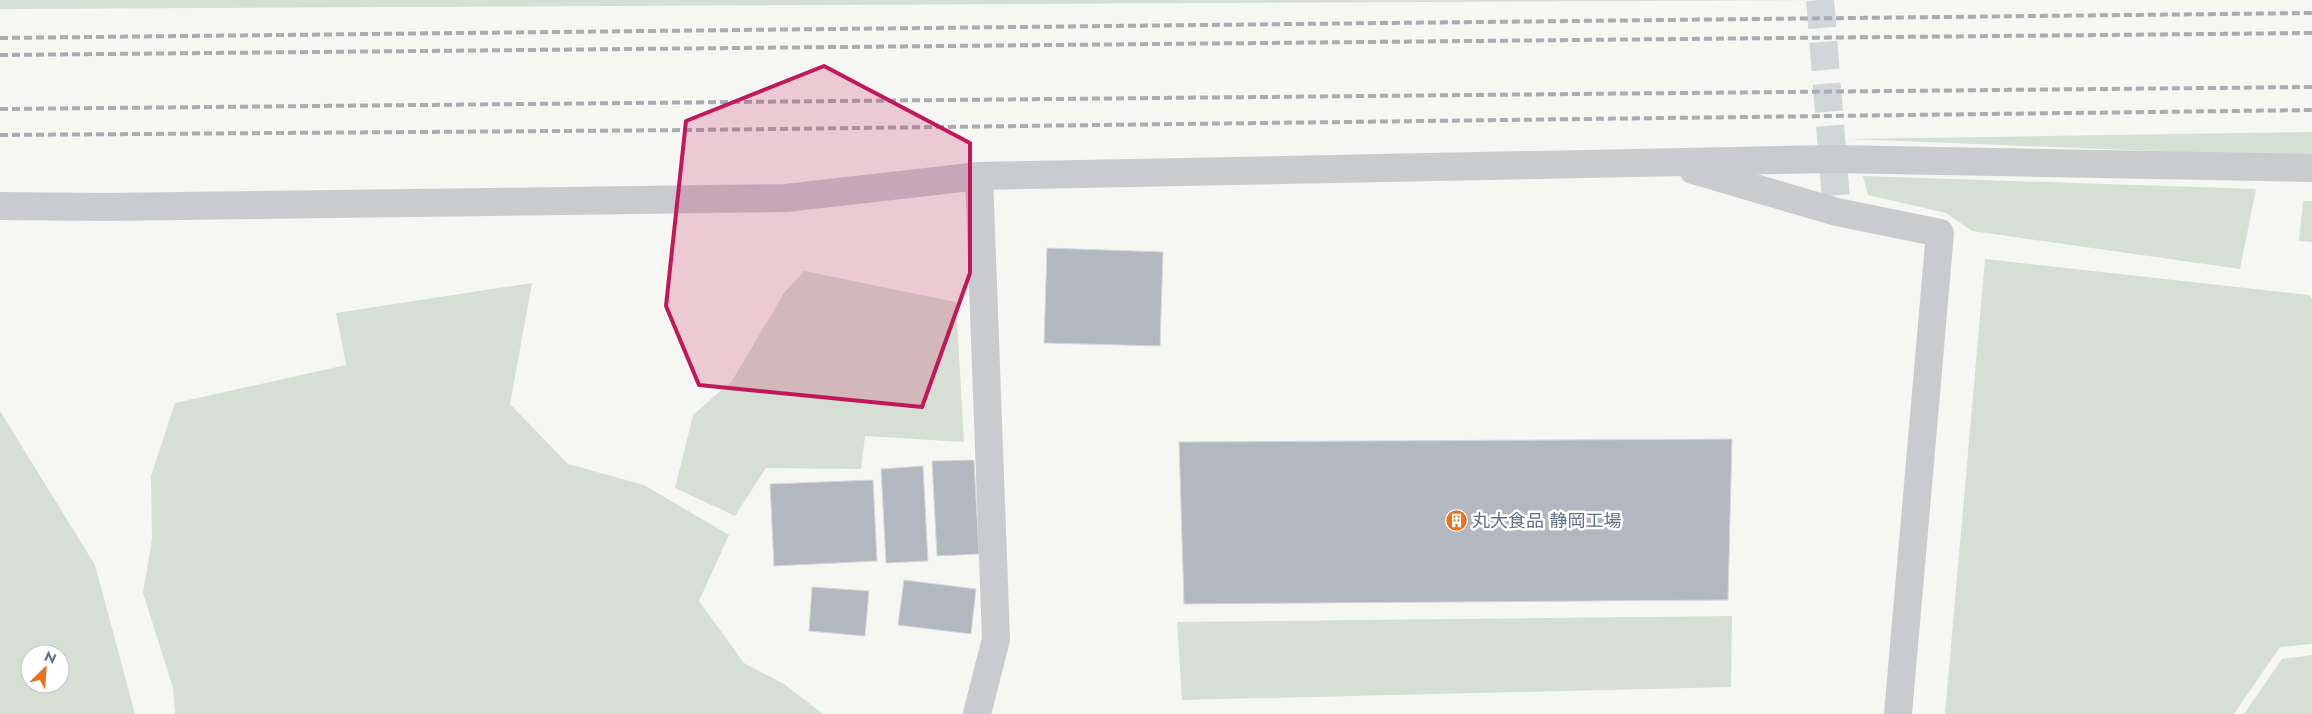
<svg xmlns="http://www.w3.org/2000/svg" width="2312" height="714" font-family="Jost,'Noto Sans JP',sans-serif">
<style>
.green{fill:#d6dfd4;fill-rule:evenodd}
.building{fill:#b3b8c0;stroke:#d8d8d6}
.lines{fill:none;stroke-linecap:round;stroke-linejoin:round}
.minor-tunnel{stroke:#d1d6d8;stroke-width:28;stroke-dasharray:28 14;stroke-linecap:butt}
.minor{stroke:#c9cbcf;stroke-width:28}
.rail{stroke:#a8acb3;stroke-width:4;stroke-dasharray:8 4;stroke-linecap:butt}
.marked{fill:#c2185b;fill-opacity:0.2;stroke:#c2185b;stroke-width:4;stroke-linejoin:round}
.labels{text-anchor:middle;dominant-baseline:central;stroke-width:5;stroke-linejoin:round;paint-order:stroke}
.poi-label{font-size:18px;fill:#637187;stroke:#fff;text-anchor:start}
</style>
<rect width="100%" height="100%" fill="#f6f7f3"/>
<g class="green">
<path d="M 0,0 L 1829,0 L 0,9 Z"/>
<path d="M 2312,132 L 2312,157 L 1848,139 Z"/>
<path d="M 1863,176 L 2256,189 L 2240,269 L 1972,231 L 1946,213 L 1868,195 Z"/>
<path d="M 2303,201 L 2312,201 L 2312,242 L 2299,241 Z"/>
<path d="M 1985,259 L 2309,295 L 2312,299 L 2312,644 L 2280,647 L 2234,714 L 1945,714 Z"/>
<path d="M 804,271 L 956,302 L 964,442 L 865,436 L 861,469 L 766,468 L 735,516 L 675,488 L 693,415 L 732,381 L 784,293 Z"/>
<path d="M 532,283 L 510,404 L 568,464 L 644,485 L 729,535 L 699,601 L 744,663 L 784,684 L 823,714 L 175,714 L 173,688 L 143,593 L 152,539 L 151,476 L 175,403 L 346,365 L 336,313 Z"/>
<path d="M 0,411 L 95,565 L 135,714 L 0,714 ZM 30,654 L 60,654 L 60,684 L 30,684 Z"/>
<path d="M 1732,616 L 1731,687 L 1182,700 L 1177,622 Z"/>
<path d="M 2312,655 L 2312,714 L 2244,714 L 2282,659 Z"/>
</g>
<g class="building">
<path d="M 1047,248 L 1163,252 L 1160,346 L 1044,343 Z"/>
<path d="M 1732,439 L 1728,600 L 1184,604 L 1179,442 Z"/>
<path d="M 974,460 L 979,554 L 937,556 L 932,461 Z"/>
<path d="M 923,466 L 928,561 L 886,563 L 881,469 Z"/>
<path d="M 873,480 L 877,561 L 774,566 L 770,484 Z"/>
<path d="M 904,580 L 976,589 L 971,634 L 898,625 Z"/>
<path d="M 812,587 L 869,591 L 865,636 L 809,631 Z"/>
</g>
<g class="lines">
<path class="minor-tunnel" d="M 1820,0 L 1837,212"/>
<g class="minor">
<path d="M 1693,170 L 1837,212 L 1940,233 L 1898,714"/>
<path d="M 0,206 L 105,207 L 786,198 L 979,176 L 1834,159 L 2312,168"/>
<path d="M 977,714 L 996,639 L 979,176"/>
</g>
<g class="rail">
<path d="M 0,38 L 2312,13"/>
<path d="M 0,55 L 2312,33"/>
<path d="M 0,109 L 2312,87"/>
<path d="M 0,135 L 696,130 L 2312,110"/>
</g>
</g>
<path class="marked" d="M 824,66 L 970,143 L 970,273 L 922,407 L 699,385 L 666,306 L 686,121 Z"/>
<defs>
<symbol id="building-disc" viewBox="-11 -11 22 22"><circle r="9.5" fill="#f0701a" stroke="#fff"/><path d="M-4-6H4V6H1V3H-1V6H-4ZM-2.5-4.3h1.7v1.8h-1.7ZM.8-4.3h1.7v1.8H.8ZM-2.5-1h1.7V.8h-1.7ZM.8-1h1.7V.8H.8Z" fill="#fff"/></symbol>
</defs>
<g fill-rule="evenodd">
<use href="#building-disc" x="1444" y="508" width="25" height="25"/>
</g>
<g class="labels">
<g class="poi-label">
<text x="1472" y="521">丸大食品 静岡工場</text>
</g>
</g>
<g transform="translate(45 669) rotate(25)"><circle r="24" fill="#ffffff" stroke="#c1c6cf"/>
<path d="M0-4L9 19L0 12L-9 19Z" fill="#f0701a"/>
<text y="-8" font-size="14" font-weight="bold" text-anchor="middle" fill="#637187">N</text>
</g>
</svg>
